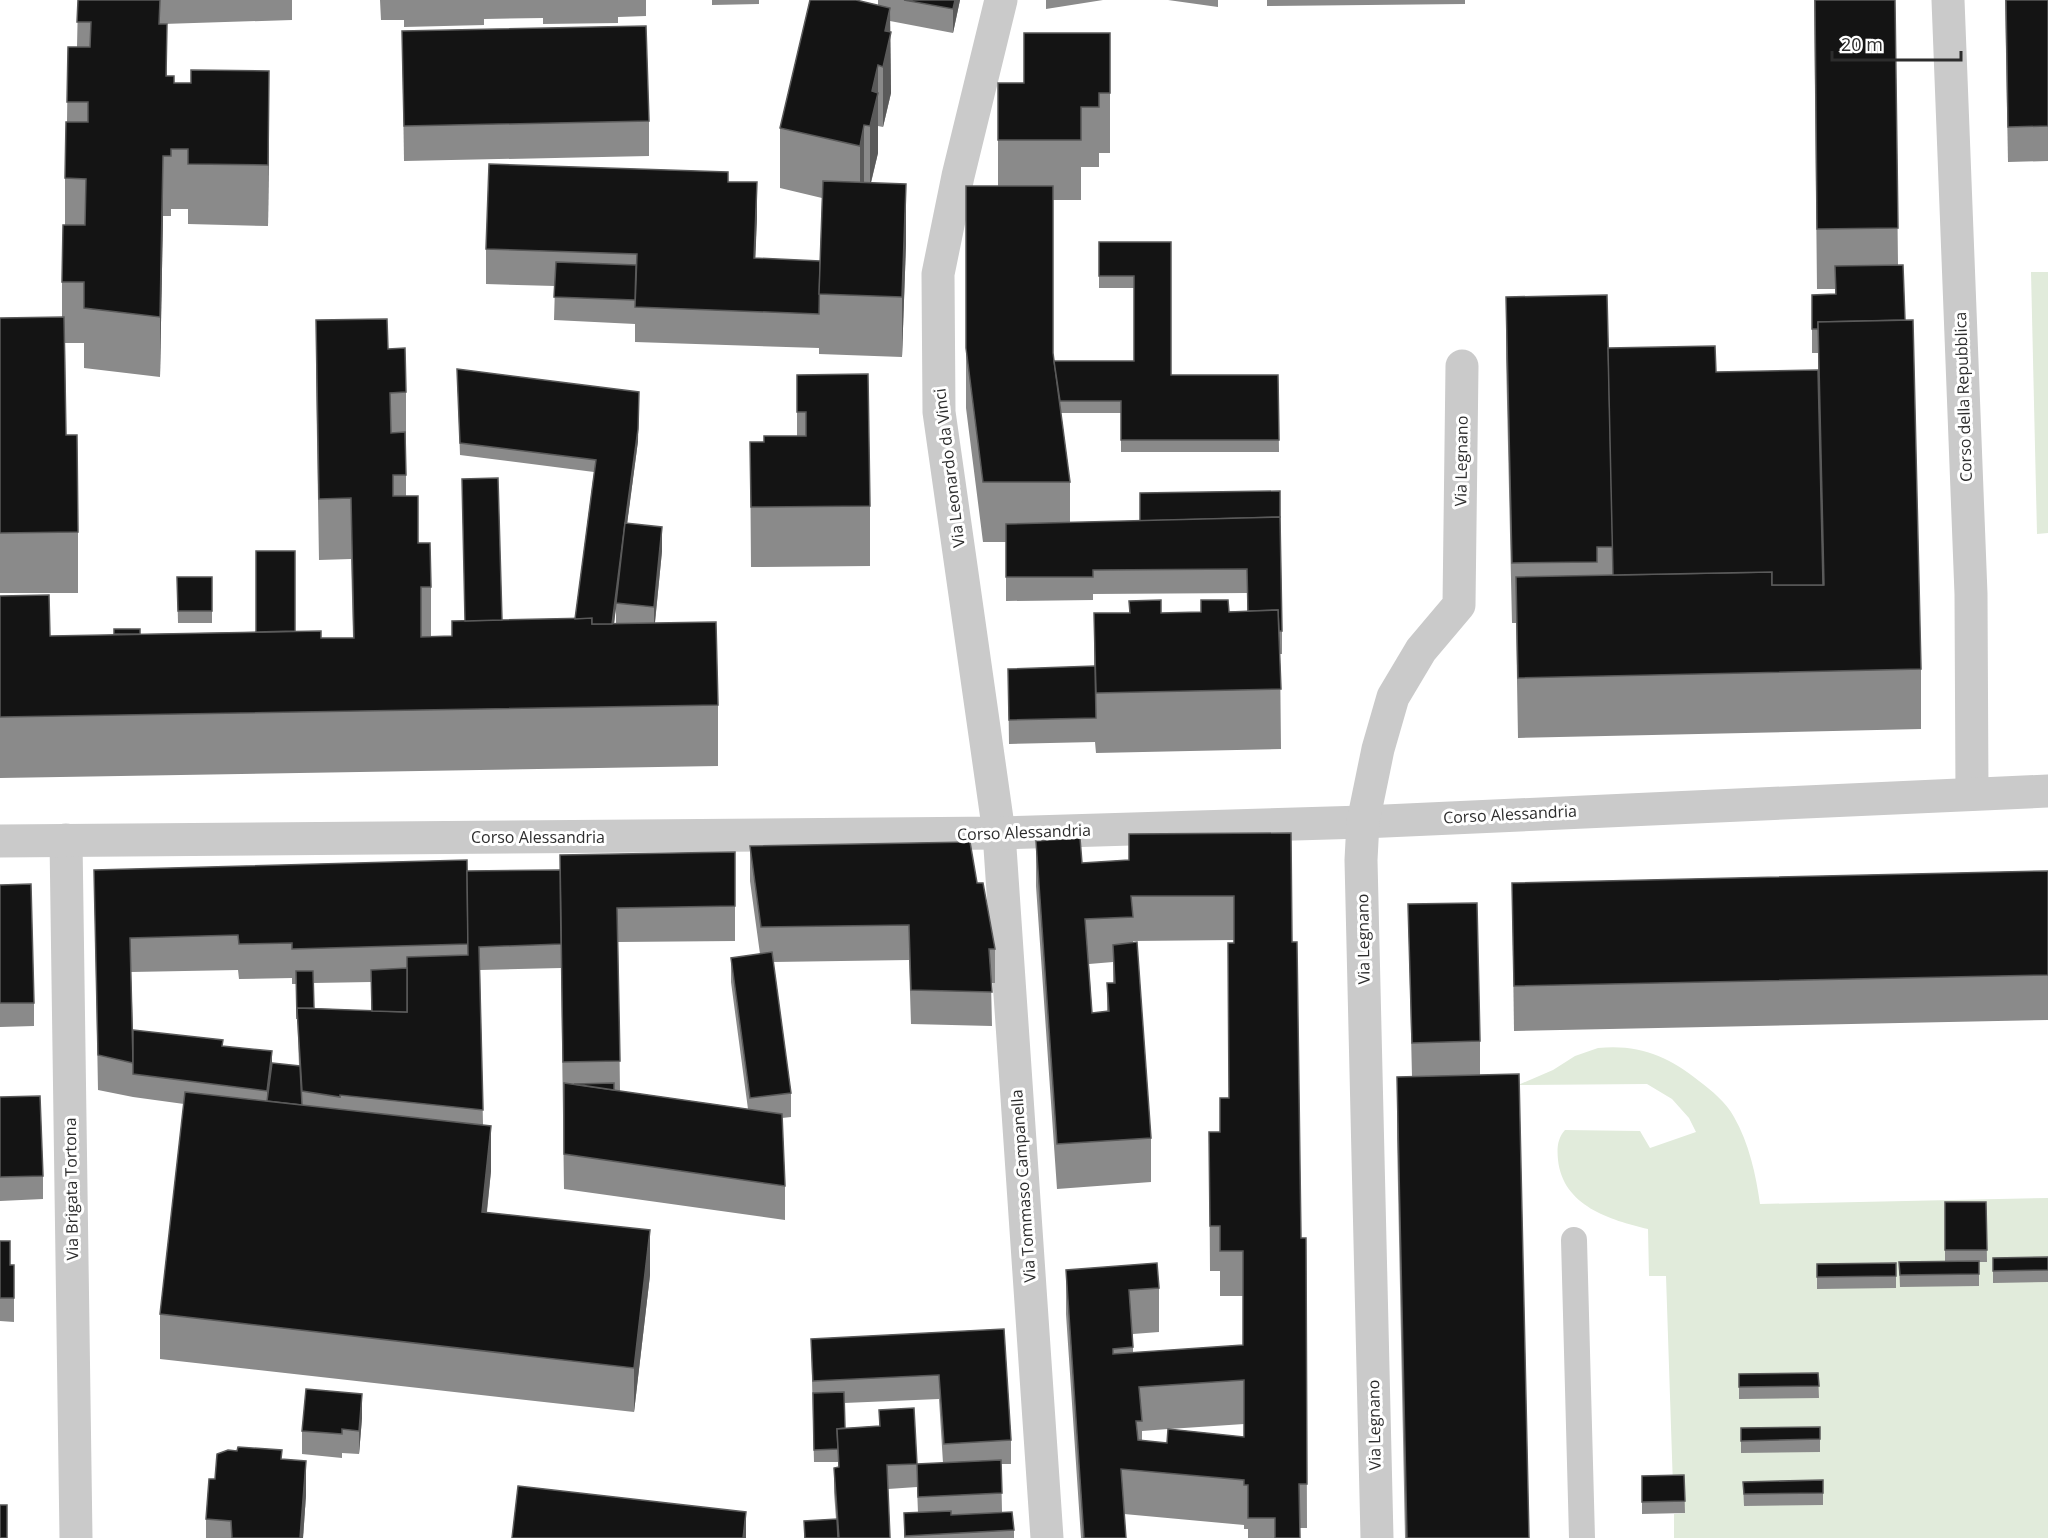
<svg xmlns="http://www.w3.org/2000/svg" width="2048" height="1538" font-family="'Open Sans',sans-serif">
<style>
.green{fill:#e1ebdb}
.lines{fill:none;stroke-linecap:round;stroke-linejoin:round}
.lane{stroke:#cacaca;stroke-width:26}
.street{stroke:#cacaca;stroke-width:33}
.wall{fill:#8a8a8a;fill-rule:evenodd}
.shaded-wall{fill:#5a5a5a}
.building{fill:#141414;stroke:#5a5a5a;stroke-width:1.5;fill-rule:evenodd}
.labels{text-anchor:middle;dominant-baseline:central;stroke-width:6;stroke-linejoin:round;paint-order:stroke}
.street-label{font-size:16px;fill:#2d2d2d;stroke:#fff}
</style>
<rect width="100%" height="100%" fill="#fff"/>
<g class="green">
<path d="M 2031,272 L 2048,272 L 2048,533 L 2037,534 Z"/>
<path d="M 1598,1048 C 1639,1044 1668,1056 1699,1081 C 1712,1091 1726,1102 1734,1117 C 1749,1143 1756,1175 1760,1204 L 2048,1198 L 2048,1538 L 1674,1538 L 1674,1514 L 1685,1513 L 1673,1487 L 1666,1276 L 1649,1276 L 1648,1229 C 1610,1220 1563,1206 1558,1160 C 1557,1149 1557,1139 1565,1130 L 1640,1131 L 1650,1148 L 1696,1132 L 1689,1118 L 1672,1099 L 1647,1084 L 1518,1085 L 1553,1070 L 1575,1056 Z"/>
</g>
<g class="lines">
<path class="lane" d="M 1574,1240 L 1582,1538"/>
<g class="street">
<path d="M 1001,0 L 958,176 L 938,274 L 939,412 L 999,833 L 1047,1538"/>
<path d="M 1948,0 L 1971,594 L 1972,794"/>
<path d="M 66,840 L 76,1538"/>
<path d="M 0,841 L 999,833 L 1363,822 L 2048,791"/>
<path d="M 1377,1538 L 1361,860 L 1363,822 L 1378,749 L 1393,697 L 1421,650 L 1459,605 L 1462,366"/>
</g>
</g>
<g class="wall">
<path d="M 78,0 L 292,0 L 292,20 L 163,24 L 167,76 L 174,83 L 269,131 L 268,226 L 188,224 L 188,209 L 171,209 L 171,216 L 163,216 L 160,377 L 84,368 L 84,343 L 65,343 L 66,435 L 78,532 L 78,593 L 0,593 L 0,318 L 62,317 L 62,282 L 65,225 L 65,178 L 67,122 L 68,47 L 77,47 Z"/>
<path d="M 380,0 L 646,0 L 646,16 L 618,17 L 618,23 L 543,24 L 543,18 L 484,19 L 484,25 L 404,27 L 404,20 L 381,20 Z"/>
<path d="M 712,0 L 759,0 L 759,4 L 712,5 Z"/>
<path d="M 878,0 L 960,0 L 953,33 L 890,21 L 891,93 L 883,127 L 878,126 L 878,153 L 871,183 L 906,244 L 902,357 L 819,354 L 819,348 L 635,342 L 635,324 L 554,320 L 555,286 L 486,284 L 486,249 L 728,182 L 757,217 L 755,259 L 820,261 L 822,198 L 780,188 L 780,128 L 878,5 Z"/>
<path d="M 1046,0 L 1103,0 L 1046,9 Z"/>
<path d="M 1168,0 L 1218,0 L 1218,7 Z"/>
<path d="M 1267,0 L 1465,0 L 1465,4 L 1267,6 Z"/>
<path d="M 1814,0 L 1895,0 L 1898,265 L 1905,320 L 1921,669 L 1921,729 L 1518,738 L 1516,623 L 1512,623 L 1506,358 L 1506,297 L 1608,348 L 1716,372 L 1818,370 L 1818,353 L 1812,353 L 1812,295 L 1835,294 L 1835,289 L 1817,289 Z"/>
<path d="M 2005,0 L 2048,0 L 2048,161 L 2008,162 Z"/>
<path d="M 402,31 L 649,121 L 649,156 L 404,161 Z"/>
<path d="M 1110,33 L 1110,153 L 1099,153 L 1099,167 L 1081,167 L 1081,200 L 1053,200 L 1053,353 L 1054,361 L 1134,361 L 1134,288 L 1099,288 L 1099,242 L 1171,242 L 1171,375 L 1278,375 L 1279,452 L 1121,452 L 1121,413 L 1061,413 L 1070,482 L 1070,523 L 1140,521 L 1280,491 L 1282,631 L 1282,654 L 1280,654 L 1281,749 L 1096,753 L 1095,742 L 1009,744 L 1008,669 L 1094,667 L 1094,613 L 1129,613 L 1129,601 L 1161,613 L 1247,611 L 1247,593 L 1093,594 L 1093,600 L 1006,601 L 1006,542 L 983,542 L 966,408 L 966,186 L 998,186 L 998,83 L 1024,83 Z"/>
<path d="M 316,320 L 388,349 L 406,392 L 406,496 L 431,587 L 431,637 L 452,636 L 502,620 L 575,619 L 594,472 L 460,455 L 457,369 L 638,441 L 627,523 L 662,551 L 655,623 L 718,705 L 718,766 L 0,778 L 0,596 L 50,636 L 295,631 L 321,638 L 353,638 L 351,559 L 319,560 L 316,380 ZM 616,604 L 616,624 L 614,624 Z"/>
<path d="M 797,375 L 870,506 L 870,566 L 751,567 L 750,442 L 764,442 L 797,436 Z"/>
<path d="M 177,577 L 212,577 L 212,623 L 178,623 Z"/>
<path d="M 1291,833 L 1292,942 L 1301,1238 L 1306,1238 L 1307,1528 L 1300,1528 L 1300,1538 L 1248,1538 L 1248,1529 L 1244,1529 L 1244,1525 L 1124,1514 L 1126,1538 L 1081,1538 L 1066,1314 L 1066,1270 L 1159,1288 L 1159,1332 L 1133,1334 L 1133,1353 L 1243,1345 L 1243,1296 L 1220,1296 L 1220,1271 L 1210,1271 L 1209,1132 L 1220,1132 L 1229,1098 L 1234,940 L 1133,941 L 1151,1138 L 1151,1182 L 1057,1189 L 1036,886 L 1036,841 L 1082,863 L 1129,860 ZM 1113,962 L 1113,983 L 1107,983 L 1107,1012 L 1092,1013 L 1089,964 ZM 1244,1424 L 1244,1437 L 1169,1429 ZM 1168,1429 L 1167,1443 L 1142,1441 L 1142,1431 Z"/>
<path d="M 750,846 L 977,883 L 995,949 L 995,983 L 991,983 L 992,1026 L 911,1024 L 909,960 L 773,962 L 791,1093 L 791,1117 L 782,1118 L 785,1186 L 785,1220 L 564,1189 L 561,968 L 480,970 L 483,1125 L 491,1171 L 487,1212 L 650,1275 L 634,1412 L 160,1359 L 160,1314 L 184,1104 L 133,1097 L 98,1090 L 94,870 L 467,871 L 560,870 L 735,852 L 735,941 L 618,942 L 620,1091 L 748,1109 L 731,982 L 731,958 L 760,954 L 750,881 ZM 238,970 L 239,979 L 292,978 L 292,984 L 296,984 L 299,1066 L 272,1063 L 223,1046 L 133,1030 L 131,972 ZM 371,982 L 371,1011 L 314,1008 L 313,983 Z"/>
<path d="M 2048,871 L 2048,1020 L 1514,1031 L 1512,883 Z"/>
<path d="M 0,885 L 34,1003 L 34,1026 L 0,1027 Z"/>
<path d="M 1408,904 L 1480,1041 L 1480,1075 L 1529,1538 L 1405,1538 L 1397,1138 L 1397,1077 L 1412,1077 Z"/>
<path d="M 0,1097 L 43,1176 L 43,1199 L 0,1201 Z"/>
<path d="M 1945,1202 L 1986,1202 L 1987,1262 L 1979,1262 L 1979,1286 L 1900,1287 L 1899,1262 L 1945,1261 Z"/>
<path d="M 0,1241 L 10,1265 L 14,1265 L 14,1322 L 0,1321 Z"/>
<path d="M 2048,1257 L 2048,1282 L 1993,1283 L 1993,1258 Z"/>
<path d="M 1896,1263 L 1896,1288 L 1817,1289 L 1817,1264 Z"/>
<path d="M 1004,1329 L 1011,1440 L 1011,1464 L 1001,1464 L 1002,1512 L 1014,1530 L 1014,1538 L 904,1538 L 904,1513 L 918,1513 L 917,1487 L 888,1489 L 890,1538 L 804,1538 L 804,1521 L 836,1519 L 834,1492 L 834,1468 L 838,1467 L 838,1462 L 814,1462 L 811,1339 ZM 939,1399 L 943,1463 L 917,1464 L 879,1410 L 879,1426 L 845,1428 L 844,1403 Z"/>
<path d="M 1818,1373 L 1819,1398 L 1739,1399 L 1739,1374 Z"/>
<path d="M 362,1418 L 359,1454 L 342,1453 L 342,1458 L 302,1454 L 302,1431 Z"/>
<path d="M 1820,1427 L 1820,1452 L 1741,1453 L 1741,1428 Z"/>
<path d="M 282,1459 L 306,1495 L 303,1538 L 206,1538 L 206,1519 L 215,1479 Z"/>
<path d="M 1684,1475 L 1685,1513 L 1642,1514 L 1642,1476 Z"/>
<path d="M 1823,1480 L 1823,1505 L 1744,1506 L 1743,1482 Z"/>
</g>
<g class="shaded-wall">
<path d="M 955,0 L 960,0 L 953,33 L 953,9 Z"/>
<path d="M 890,8 L 891,93 L 883,127 L 883,67 L 885,31 Z"/>
<path d="M 878,65 L 878,153 L 870,186 L 870,126 L 872,91 Z"/>
<path d="M 269,71 L 269,131 L 268,226 L 268,165 Z"/>
<path d="M 864,125 L 864,185 L 860,206 L 860,146 Z"/>
<path d="M 163,156 L 163,216 L 160,377 L 160,317 Z"/>
<path d="M 757,182 L 757,217 L 754,293 L 754,258 Z"/>
<path d="M 906,184 L 906,244 L 902,357 L 902,297 Z"/>
<path d="M 639,392 L 638,441 L 612,639 L 612,626 Z"/>
<path d="M 662,527 L 662,551 L 654,631 L 654,607 Z"/>
<path d="M 272,1051 L 272,1075 L 267,1103 L 267,1091 Z"/>
<path d="M 491,1126 L 491,1171 L 482,1256 L 482,1212 Z"/>
<path d="M 650,1230 L 650,1275 L 634,1412 L 634,1368 Z"/>
<path d="M 362,1394 L 362,1418 L 359,1454 L 359,1431 Z"/>
<path d="M 306,1461 L 306,1495 L 303,1538 L 300,1538 Z"/>
<path d="M 746,1512 L 746,1538 L 743,1538 Z"/>
</g>
<g class="building">
<path d="M 78,0 L 160,0 L 159,24 L 167,24 L 166,76 L 174,76 L 174,83 L 191,83 L 191,70 L 269,71 L 268,165 L 188,164 L 188,149 L 171,149 L 171,156 L 163,156 L 160,317 L 84,308 L 84,282 L 62,282 L 63,225 L 85,225 L 86,179 L 65,178 L 66,122 L 88,122 L 88,102 L 67,102 L 68,47 L 90,47 L 91,22 L 77,22 Z"/>
<path d="M 810,0 L 856,0 L 890,8 L 885,31 L 891,32 L 883,67 L 878,65 L 872,91 L 878,93 L 870,126 L 864,125 L 860,146 L 780,128 Z"/>
<path d="M 904,0 L 955,0 L 953,9 Z"/>
<path d="M 1815,0 L 1895,0 L 1898,228 L 1817,229 Z"/>
<path d="M 2006,0 L 2048,0 L 2048,126 L 2008,127 Z"/>
<path d="M 646,26 L 649,121 L 404,126 L 402,31 Z"/>
<path d="M 1024,33 L 1110,33 L 1110,93 L 1099,93 L 1099,107 L 1081,107 L 1081,140 L 998,140 L 998,83 L 1024,83 Z"/>
<path d="M 489,164 L 728,172 L 728,182 L 757,182 L 754,258 L 820,261 L 819,314 L 635,307 L 637,254 L 486,249 Z"/>
<path d="M 823,181 L 906,184 L 902,297 L 819,294 Z"/>
<path d="M 966,186 L 1053,186 L 1053,353 L 1070,482 L 983,482 L 966,348 Z"/>
<path d="M 1099,242 L 1171,242 L 1171,375 L 1278,375 L 1279,440 L 1121,440 L 1121,401 L 1060,401 L 1054,361 L 1134,361 L 1134,276 L 1099,276 Z"/>
<path d="M 556,262 L 636,265 L 635,300 L 554,297 Z"/>
<path d="M 1903,265 L 1905,320 L 1818,322 L 1818,329 L 1812,329 L 1812,295 L 1836,294 L 1835,266 Z"/>
<path d="M 1607,295 L 1613,547 L 1597,547 L 1597,562 L 1512,563 L 1506,297 Z"/>
<path d="M 64,317 L 66,435 L 77,435 L 78,532 L 0,533 L 0,318 Z"/>
<path d="M 387,319 L 388,349 L 405,348 L 406,392 L 390,393 L 391,433 L 405,432 L 406,475 L 393,475 L 393,496 L 418,496 L 418,543 L 430,543 L 431,587 L 421,587 L 421,637 L 452,636 L 452,621 L 592,618 L 592,624 L 716,622 L 718,705 L 0,717 L 0,596 L 49,595 L 50,636 L 321,631 L 321,638 L 354,638 L 351,498 L 319,499 L 316,320 Z"/>
<path d="M 1913,320 L 1921,669 L 1518,678 L 1516,577 L 1772,572 L 1772,585 L 1824,585 L 1818,322 Z"/>
<path d="M 1715,346 L 1716,372 L 1818,370 L 1823,585 L 1772,585 L 1772,572 L 1613,575 L 1608,348 Z"/>
<path d="M 457,369 L 639,392 L 638,429 L 625,523 L 612,624 L 592,624 L 592,618 L 575,619 L 596,460 L 460,443 Z"/>
<path d="M 868,374 L 870,506 L 751,507 L 750,442 L 764,442 L 764,436 L 806,436 L 806,412 L 797,412 L 797,375 Z"/>
<path d="M 498,478 L 502,620 L 465,621 L 462,479 Z"/>
<path d="M 1280,491 L 1280,517 L 1140,521 L 1140,493 Z"/>
<path d="M 1280,517 L 1282,631 L 1279,631 L 1278,610 L 1248,611 L 1247,569 L 1093,570 L 1093,577 L 1006,577 L 1006,524 Z"/>
<path d="M 625,523 L 662,527 L 654,607 L 616,603 Z"/>
<path d="M 256,551 L 295,551 L 295,631 L 256,632 Z"/>
<path d="M 177,577 L 212,577 L 212,611 L 178,611 Z"/>
<path d="M 1161,600 L 1161,613 L 1201,612 L 1201,600 L 1228,600 L 1229,612 L 1278,610 L 1281,689 L 1096,693 L 1094,613 L 1130,613 L 1129,601 Z"/>
<rect x="114" y="629" width="26" height="5"/>
<path d="M 1095,666 L 1096,718 L 1009,720 L 1008,669 Z"/>
<path d="M 1291,833 L 1292,942 L 1297,942 L 1301,1238 L 1306,1238 L 1307,1484 L 1299,1484 L 1300,1538 L 1275,1538 L 1275,1518 L 1248,1518 L 1248,1485 L 1244,1485 L 1244,1480 L 1121,1469 L 1126,1538 L 1084,1538 L 1066,1270 L 1157,1263 L 1159,1288 L 1129,1290 L 1133,1347 L 1113,1349 L 1113,1354 L 1243,1345 L 1243,1251 L 1220,1251 L 1220,1226 L 1210,1226 L 1209,1132 L 1220,1132 L 1220,1098 L 1229,1098 L 1228,943 L 1234,943 L 1234,896 L 1131,896 L 1133,917 L 1085,919 L 1092,1013 L 1109,1011 L 1107,983 L 1115,983 L 1113,945 L 1137,942 L 1151,1138 L 1057,1144 L 1036,841 L 1080,838 L 1082,863 L 1129,860 L 1129,834 ZM 1244,1380 L 1244,1437 L 1168,1429 L 1167,1443 L 1138,1440 L 1136,1421 L 1142,1421 L 1139,1387 Z"/>
<path d="M 970,842 L 977,883 L 983,883 L 995,949 L 989,949 L 992,992 L 911,990 L 909,925 L 761,927 L 750,846 Z"/>
<path d="M 735,852 L 735,906 L 617,908 L 620,1061 L 563,1062 L 560,855 Z"/>
<path d="M 467,860 L 468,944 L 292,949 L 292,943 L 239,944 L 238,935 L 130,938 L 133,1063 L 98,1055 L 94,870 Z"/>
<path d="M 560,870 L 561,944 L 479,947 L 483,1110 L 340,1095 L 340,1097 L 302,1091 L 297,1008 L 407,1012 L 407,957 L 468,955 L 467,871 Z"/>
<path d="M 2048,871 L 2048,975 L 1514,986 L 1512,883 Z"/>
<path d="M 31,884 L 34,1003 L 0,1003 L 0,885 Z"/>
<path d="M 1477,903 L 1480,1041 L 1412,1043 L 1408,904 Z"/>
<path d="M 772,952 L 791,1093 L 750,1098 L 731,958 Z"/>
<path d="M 407,968 L 407,1012 L 372,1011 L 371,970 Z"/>
<path d="M 296,971 L 313,971 L 314,1008 L 297,1008 L 297,1019 Z"/>
<path d="M 133,1030 L 223,1040 L 222,1046 L 272,1051 L 267,1091 L 133,1074 Z"/>
<path d="M 272,1063 L 300,1066 L 302,1105 L 267,1101 Z"/>
<path d="M 1519,1074 L 1529,1538 L 1407,1538 L 1397,1077 Z"/>
<path d="M 564,1083 L 782,1114 L 785,1186 L 564,1154 Z"/>
<path d="M 614,1083 L 614,1090 L 574,1084 Z"/>
<path d="M 185,1092 L 491,1126 L 482,1212 L 650,1230 L 634,1368 L 160,1314 Z"/>
<path d="M 40,1096 L 43,1176 L 0,1177 L 0,1097 Z"/>
<path d="M 1945,1202 L 1986,1202 L 1987,1250 L 1945,1250 Z"/>
<path d="M 0,1241 L 10,1241 L 10,1265 L 14,1265 L 14,1298 L 0,1298 Z"/>
<path d="M 2048,1257 L 2048,1270 L 1993,1271 L 1993,1258 Z"/>
<path d="M 1979,1261 L 1979,1274 L 1900,1275 L 1899,1262 Z"/>
<path d="M 1896,1263 L 1896,1276 L 1817,1277 L 1817,1264 Z"/>
<path d="M 1004,1329 L 1011,1440 L 944,1444 L 939,1375 L 813,1381 L 811,1339 Z"/>
<path d="M 1818,1373 L 1819,1386 L 1739,1387 L 1739,1374 Z"/>
<path d="M 306,1389 L 362,1394 L 359,1431 L 342,1429 L 342,1434 L 302,1431 Z"/>
<path d="M 844,1392 L 845,1428 L 837,1429 L 838,1449 L 814,1450 L 813,1393 Z"/>
<path d="M 914,1408 L 917,1464 L 887,1465 L 890,1538 L 839,1538 L 834,1468 L 839,1467 L 837,1429 L 880,1426 L 879,1410 Z"/>
<path d="M 1820,1427 L 1820,1439 L 1741,1441 L 1741,1428 Z"/>
<path d="M 238,1447 L 282,1450 L 281,1459 L 306,1461 L 300,1538 L 232,1538 L 231,1521 L 206,1519 L 209,1479 L 215,1479 L 217,1454 L 228,1450 L 237,1451 Z"/>
<path d="M 1001,1460 L 1002,1493 L 918,1497 L 917,1464 Z"/>
<path d="M 1684,1475 L 1685,1501 L 1642,1502 L 1642,1476 Z"/>
<path d="M 1823,1480 L 1823,1493 L 1744,1494 L 1743,1482 Z"/>
<path d="M 518,1486 L 746,1512 L 743,1538 L 512,1538 Z"/>
<rect x="0" y="1505" width="7" height="33"/>
<path d="M 951,1511 L 951,1515 L 1012,1512 L 1014,1530 L 905,1536 L 904,1513 Z"/>
<path d="M 837,1519 L 838,1538 L 805,1538 L 804,1521 Z"/>
</g>
<g class="labels">
<g class="street-label">
<text transform="translate(1963 397) rotate(-92)">Corso della Repubblica</text>
<text transform="translate(1461 461) rotate(-89)">Via Legnano</text>
<text transform="translate(949 468) rotate(-97)">Via Leonardo da Vinci</text>
<text transform="translate(1510 814) rotate(-3)">Corso Alessandria</text>
<text transform="translate(1024 832) rotate(-2)">Corso Alessandria</text>
<text x="538" y="837">Corso Alessandria</text>
<text transform="translate(1363 939) rotate(-91)">Via Legnano</text>
<text transform="translate(1023 1186) rotate(-94)">Via Tommaso Campanella</text>
<text transform="translate(71 1189) rotate(-91)">Via Brigata Tortona</text>
<text transform="translate(1374 1425) rotate(-91)">Via Legnano</text>
</g>
</g>
<path d="M1832 51v9h129v-9" fill="none" stroke="#2d2d2d" stroke-width="3"/>
<text x="1841" y="51" font-size="18" fill="#2d2d2d" stroke="#ffffff" stroke-width="4.5" paint-order="stroke">20 m</text>
</svg>
